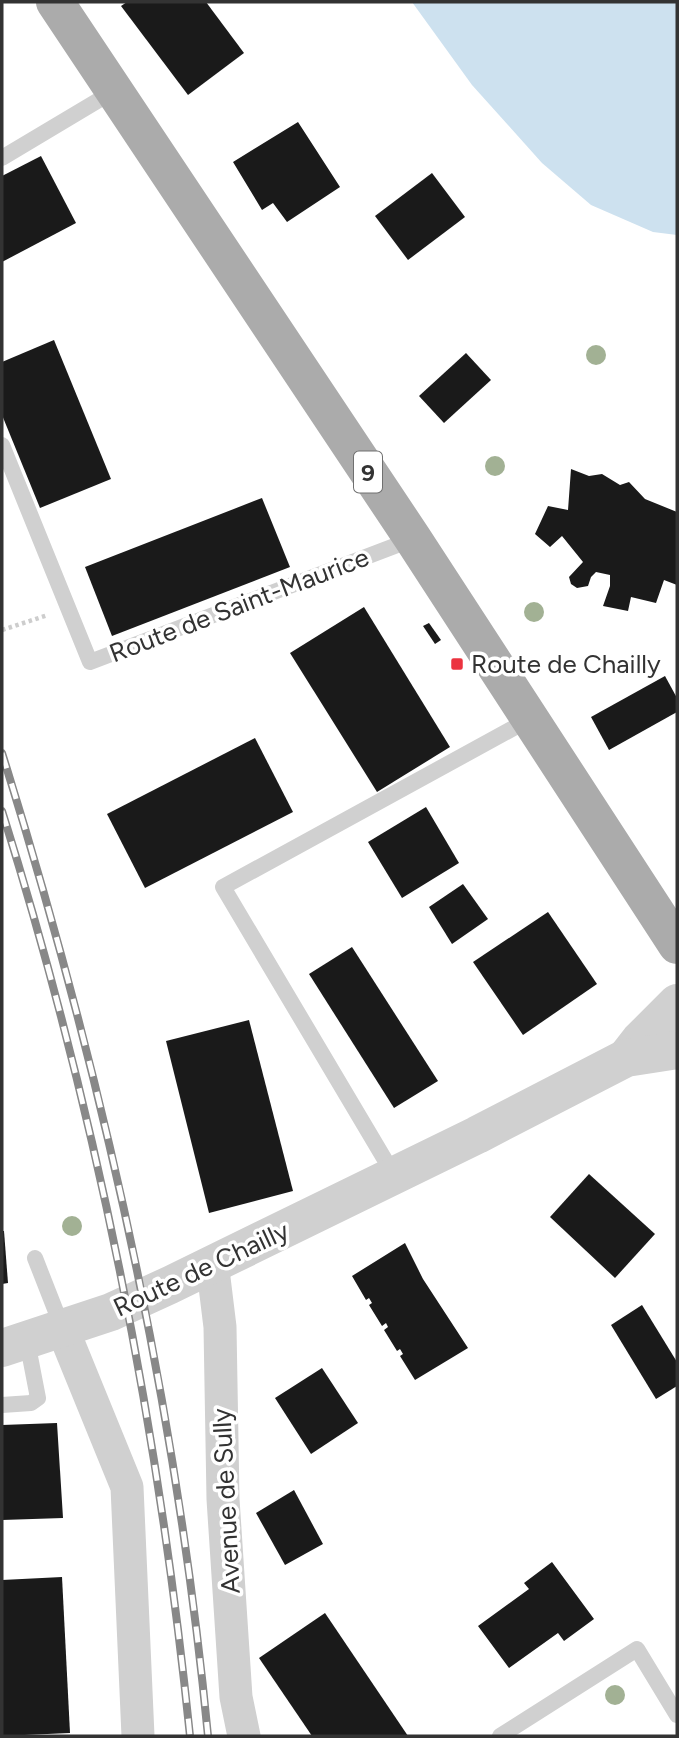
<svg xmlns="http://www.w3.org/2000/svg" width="679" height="1738" font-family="Figtree,sans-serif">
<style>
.water{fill:#cde1ef}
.building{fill:#1a1a1a}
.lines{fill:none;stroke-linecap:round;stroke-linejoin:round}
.path{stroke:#cdcdcd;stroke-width:4.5;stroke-dasharray:3.5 3.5;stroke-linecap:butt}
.service{stroke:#d0d0d0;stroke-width:16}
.minor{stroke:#d0d0d0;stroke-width:33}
.tertiary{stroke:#d0d0d0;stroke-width:38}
.primary{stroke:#ababab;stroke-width:38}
.rail-casing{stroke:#888;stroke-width:8}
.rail{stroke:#fff;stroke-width:5;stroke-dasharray:16;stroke-linecap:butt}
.tree{fill:#a2b194}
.poi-dot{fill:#eb333f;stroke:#fff;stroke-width:2.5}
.labels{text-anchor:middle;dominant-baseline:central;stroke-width:7;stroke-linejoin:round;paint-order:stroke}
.shield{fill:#fff;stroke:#707070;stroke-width:2}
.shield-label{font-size:24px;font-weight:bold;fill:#333}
.street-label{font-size:26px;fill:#333;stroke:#fff}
.poi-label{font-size:26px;fill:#333;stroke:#fff;text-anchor:start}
</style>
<rect width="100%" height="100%" fill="#fff"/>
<path class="water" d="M 412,2 L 677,2 L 677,235 L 653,232 L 591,205 L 542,163 L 472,85 Z"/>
<g class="building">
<path d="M 127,2 L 206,2 L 244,53 L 188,95 L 121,6 Z"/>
<path d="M 298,122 L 340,187 L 287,222 L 273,203 L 262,210 L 233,162 Z"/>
<path d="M 41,156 L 76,223 L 2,262 L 2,176 Z"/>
<path d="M 432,173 L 465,217 L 408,260 L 375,216 Z"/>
<path d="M 54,340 L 111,479 L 40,508 L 2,415 L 2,362 Z"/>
<path d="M 466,353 L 491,380 L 444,423 L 419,396 Z"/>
<path d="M 571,469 L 589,476 L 602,474 L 620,485 L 629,482 L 645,499 L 677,512 L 677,585 L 664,580 L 656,603 L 631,597 L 628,611 L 603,606 L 610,586 L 610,575 L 596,572 L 591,577 L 588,586 L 577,588 L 571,584 L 569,577 L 583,562 L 562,536 L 550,547 L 535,534 L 548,506 L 568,510 Z"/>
<path d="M 262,498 L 290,567 L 112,636 L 85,567 Z"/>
<path d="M 364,607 L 450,747 L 377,792 L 290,653 Z"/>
<path d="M 429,623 L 441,640 L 435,644 L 423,626 Z"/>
<path d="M 665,676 L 677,698 L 677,712 L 609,750 L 591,717 Z"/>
<path d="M 255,738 L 293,812 L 145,888 L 107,814 Z"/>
<path d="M 426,807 L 459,863 L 402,898 L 368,842 Z"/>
<path d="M 463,884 L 488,919 L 452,944 L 429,907 Z"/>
<path d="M 548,912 L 597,984 L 523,1035 L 473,962 Z"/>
<path d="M 352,947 L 438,1081 L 394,1108 L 309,974 Z"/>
<path d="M 249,1020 L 293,1191 L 209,1213 L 166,1041 Z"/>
<path d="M 589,1174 L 655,1234 L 615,1278 L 550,1217 Z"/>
<path d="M 2,1231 L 4,1231 L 8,1283 L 2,1284 Z"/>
<path d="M 405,1243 L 423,1279 L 468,1348 L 415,1380 L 400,1356 L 403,1354 L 400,1349 L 397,1351 L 384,1330 L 388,1327 L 386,1323 L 382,1326 L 369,1305 L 372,1303 L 369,1298 L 366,1300 L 352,1276 Z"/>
<path d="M 642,1305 L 677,1362 L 677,1386 L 656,1399 L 611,1325 Z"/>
<path d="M 322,1368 L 358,1423 L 311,1454 L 275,1398 Z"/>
<path d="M 57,1423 L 63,1518 L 2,1520 L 2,1425 Z"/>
<path d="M 294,1490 L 323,1544 L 285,1565 L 256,1513 Z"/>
<path d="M 552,1562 L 594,1619 L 564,1641 L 558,1633 L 509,1668 L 478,1626 L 529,1589 L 524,1583 Z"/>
<path d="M 62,1577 L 70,1733 L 2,1736 L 2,1580 Z"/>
<path d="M 325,1613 L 408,1736 L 312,1736 L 259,1658 Z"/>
</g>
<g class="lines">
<path class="path" d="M 2,630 L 48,615"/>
<g class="service">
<path d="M 2,158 L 114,91"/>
<path d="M 2,445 L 90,662 L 413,539"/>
<path d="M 394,1175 L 223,887 L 530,719"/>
<path d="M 35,1258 L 62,1327"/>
<path d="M 2,1405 L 31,1403 L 38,1398 L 27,1341"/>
<path d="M 500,1736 L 637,1649 L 677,1715"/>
</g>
<g class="minor">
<path d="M 209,1267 L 214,1278 L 220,1327 L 223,1499 L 236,1697 L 244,1736"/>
<path d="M 63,1330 L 127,1487 L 138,1736"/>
</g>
<g class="tertiary">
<path d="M 626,1058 L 640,1040 L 677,1003"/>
<path d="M 2,1348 L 111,1312 L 170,1285 L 477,1135 L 626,1058 L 677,1050"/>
</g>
<path class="primary" d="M 55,2 L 413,539 L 677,945"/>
<defs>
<g id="rail">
<path d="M 2,753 C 102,1073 176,1402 208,1736"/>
<path d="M 2,811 C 96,1111 158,1423 190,1736"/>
</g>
</defs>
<use href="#rail" class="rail-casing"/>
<use href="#rail" class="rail"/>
</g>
<g class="tree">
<circle cx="596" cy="355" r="10"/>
<circle cx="495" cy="466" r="10"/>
<circle cx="534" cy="612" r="10"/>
<circle cx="72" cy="1226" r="10"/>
<circle cx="615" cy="1695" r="10"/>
</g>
<rect class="poi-dot" x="450" y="657" width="14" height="14" rx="3.5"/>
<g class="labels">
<rect class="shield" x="354" y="451.5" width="28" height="41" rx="5"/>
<g class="shield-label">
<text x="368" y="472">9</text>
</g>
<g class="street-label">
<text transform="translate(239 605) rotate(-21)">Route de Saint-Maurice</text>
<text transform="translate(201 1269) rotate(-25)">Route de Chailly</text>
<text transform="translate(226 1501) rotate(-93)">Avenue de Sully</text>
</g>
<g class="poi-label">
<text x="471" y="664">Route de Chailly</text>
</g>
</g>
<rect width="679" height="1738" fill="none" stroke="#333333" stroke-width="7"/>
</svg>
